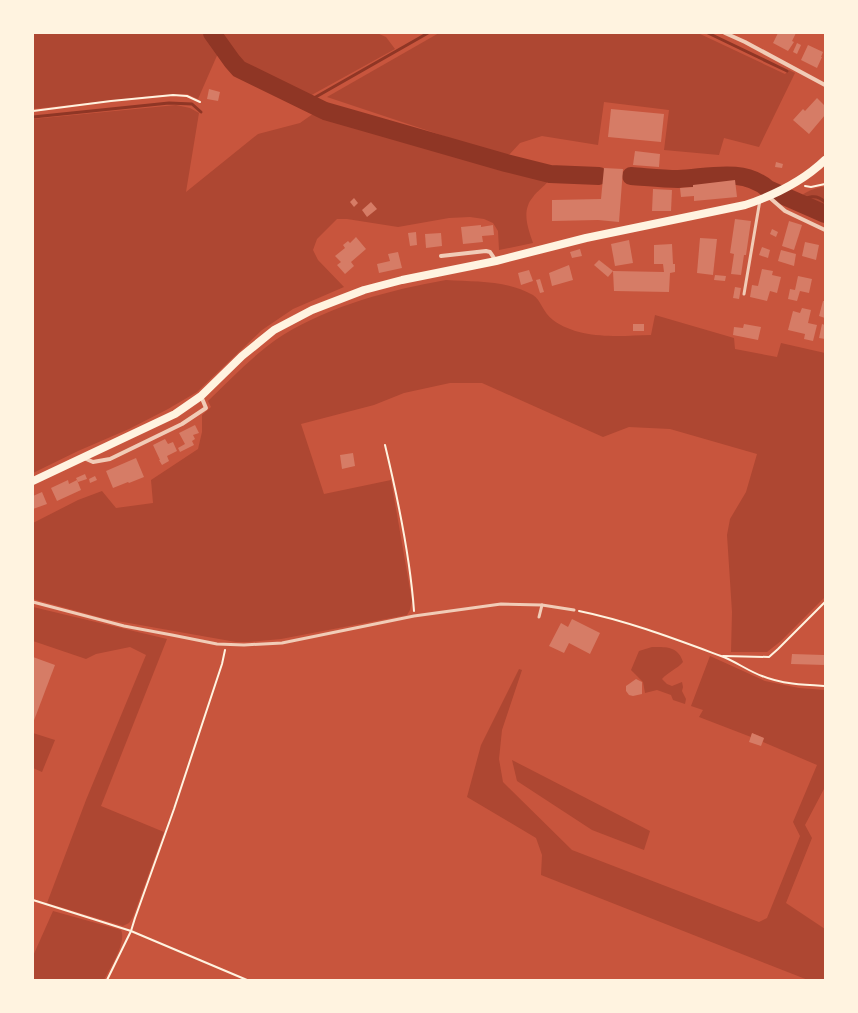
<svg xmlns="http://www.w3.org/2000/svg" width="858" height="1013" font-family="Montserrat,sans-serif">
<style>
.green{fill:#ae4732}
.lines{fill:none;stroke-linecap:round;stroke-linejoin:round}
.stream{stroke:#8f3625;stroke-width:3}
.river{stroke:#8f3625;stroke-width:18}
.building{fill:#d67c66}
.path{stroke:#fff3e0;stroke-width:2}
.service{stroke:#f1ccb7;stroke-width:3}
.minor{stroke:#f1ccb7;stroke-width:4}
.secondary{stroke:#fff3e0;stroke-width:8}
</style>
<rect width="100%" height="100%" fill="#c8553d"/>
<g class="green">
<path d="M 33,33 L 208,33 L 219,51 L 198,99 L 187,94 L 160,95 L 33,109 Z"/>
<path d="M 219,33 L 377,33 L 386,37 L 395,49 L 308,97 L 246,70 L 236,59 Z"/>
<path d="M 439,33 L 698,33 L 785,74 L 789,70 L 795,73 L 759,147 L 724,138 L 719,155 L 664,150 L 669,110 L 604,102 L 598,145 L 542,136 L 520,143 L 507,157 L 327,97 Z"/>
<path d="M 176,105 L 190,108 L 199,113 L 186,192 L 258,134 L 300,123 L 317,111 L 365,129 L 444,154 L 548,181 C 544,187 537,191 533,197 C 521,211 528,228 533,243 L 499,250 L 498,231 L 493,223 L 484,219 L 470,217 L 449,218 L 398,227 L 347,219 L 337,219 L 317,239 L 313,250 L 318,260 L 344,287 L 293,309 L 262,330 L 197,392 L 168,409 L 129,429 L 78,451 L 33,473 L 33,119 Z"/>
<path d="M 822,187 L 825,187 L 825,213 L 796,201 C 803,193 811,189 822,187 Z"/>
<path d="M 446,280 C 476,282 506,280 533,295 C 541,300 543,313 553,320 C 580,340 619,336 651,335 L 655,315 L 734,338 L 735,349 L 777,357 L 781,343 L 825,353 L 825,597 L 781,641 L 767,652 L 731,652 L 732,612 L 727,535 L 730,519 L 746,492 L 757,454 L 670,429 L 629,427 L 603,437 L 482,383 L 450,383 L 404,393 L 374,405 L 301,424 L 324,494 L 391,480 L 412,601 L 410,610 L 407,615 L 281,639 L 248,642 L 236,642 L 106,619 L 33,599 L 33,523 L 78,500 L 102,491 L 116,508 L 153,503 L 151,480 L 198,449 L 202,432 L 202,415 L 211,407 L 208,401 C 232,378 255,353 283,335 C 332,305 390,290 446,280 Z"/>
<path d="M 33,607 L 167,639 L 101,806 L 164,832 L 133,917 L 129,923 L 123,926 L 47,903 L 86,800 L 146,655 L 130,647 L 96,654 L 86,659 L 33,641 Z"/>
<path d="M 652,647 C 666,647 678,646 683,662 C 677,669 668,672 662,679 L 667,684 L 672,686 L 682,682 L 683,687 L 682,691 L 686,699 L 685,704 L 673,700 L 671,695 L 657,690 L 645,693 L 643,682 L 631,670 L 639,651 Z"/>
<path d="M 710,656 L 765,681 L 799,688 L 825,690 L 825,787 L 805,825 L 812,838 L 786,903 L 825,929 L 825,980 L 808,980 L 541,875 L 542,855 L 536,838 L 467,797 L 481,745 L 519,669 L 522,670 L 502,730 L 499,759 L 503,782 L 572,850 L 759,922 L 767,918 L 800,836 L 793,822 L 817,765 L 763,742 L 764,738 L 752,733 L 751,737 L 699,717 L 703,710 L 691,706 Z"/>
<path d="M 33,733 L 55,740 L 42,772 L 33,768 Z"/>
<path d="M 512,760 L 650,831 L 644,850 L 592,830 L 517,781 Z"/>
<path d="M 53,911 L 121,930 C 127,942 110,968 104,980 L 33,980 L 33,956 Z"/>
</g>
<g class="lines">
<g class="stream">
<path d="M 708,33 L 787,71"/>
<path d="M 307,102 L 428,33"/>
<path d="M 33,117 L 169,103 L 192,104 L 201,112"/>
<path d="M 798,202 C 808,197 816,193 825,202"/>
</g>
<g class="river">
<path d="M 212,33 L 232,61 L 239,69 L 325,111 L 360,121 L 506,163 L 550,174 L 599,176"/>
<path d="M 631,176 C 646,177 662,179 678,179 C 707,178 743,167 768,189 L 825,214"/>
</g>
</g>
<g class="building">
<path d="M 778,33 L 796,33 L 792,41 L 794,42 L 788,51 L 773,43 Z"/>
<path d="M 797,43 L 801,45 L 797,54 L 793,52 Z"/>
<path d="M 808,45 L 823,52 L 821,57 L 822,57 L 817,68 L 801,60 Z"/>
<path d="M 209,89 L 220,92 L 218,101 L 207,99 Z"/>
<path d="M 817,98 L 825,106 L 825,115 L 809,134 L 793,120 L 803,109 L 805,111 Z"/>
<path d="M 611,109 L 664,114 L 661,142 L 608,137 Z"/>
<path d="M 635,151 L 660,154 L 659,167 L 633,165 Z"/>
<path d="M 776,162 L 783,164 L 782,168 L 775,167 Z"/>
<path d="M 604,168 L 623,169 L 619,222 L 598,220 L 552,221 L 552,200 L 601,199 Z"/>
<path d="M 735,180 L 737,197 L 694,201 L 694,196 L 681,197 L 680,188 L 693,187 L 693,185 Z"/>
<path d="M 653,189 L 672,190 L 671,211 L 652,211 Z"/>
<path d="M 354,198 L 358,203 L 354,207 L 350,202 Z"/>
<path d="M 371,202 L 377,209 L 367,217 L 362,210 Z"/>
<path d="M 735,219 L 751,221 L 746,255 L 744,255 L 741,275 L 731,274 L 734,254 L 730,253 Z"/>
<path d="M 789,221 L 802,225 L 794,250 L 782,246 Z"/>
<path d="M 481,225 L 481,227 L 493,225 L 494,235 L 482,236 L 483,242 L 463,244 L 461,227 Z"/>
<path d="M 772,229 L 778,232 L 776,237 L 770,234 Z"/>
<path d="M 416,232 L 417,245 L 410,246 L 408,233 Z"/>
<path d="M 441,233 L 442,246 L 426,248 L 425,234 Z"/>
<path d="M 356,237 L 366,249 L 351,262 L 354,266 L 345,274 L 337,265 L 341,262 L 335,256 L 345,248 L 343,245 L 348,241 L 350,243 Z"/>
<path d="M 700,238 L 717,239 L 713,275 L 697,273 Z"/>
<path d="M 629,240 L 633,263 L 615,266 L 611,244 Z"/>
<path d="M 805,242 L 819,245 L 816,260 L 802,256 Z"/>
<path d="M 672,244 L 673,264 L 675,264 L 675,272 L 670,273 L 669,292 L 614,291 L 613,271 L 664,272 L 663,264 L 654,264 L 654,245 Z"/>
<path d="M 762,247 L 770,250 L 768,258 L 759,255 Z"/>
<path d="M 580,249 L 582,256 L 572,258 L 570,252 Z"/>
<path d="M 781,250 L 796,254 L 794,266 L 778,261 Z"/>
<path d="M 398,252 L 402,268 L 379,273 L 377,264 L 390,261 L 388,254 Z"/>
<path d="M 599,260 L 613,271 L 608,277 L 594,265 Z"/>
<path d="M 569,265 L 573,280 L 552,286 L 549,273 Z"/>
<path d="M 762,269 L 773,271 L 772,275 L 781,277 L 777,293 L 770,291 L 767,301 L 750,297 L 752,285 L 758,286 Z"/>
<path d="M 529,270 L 533,281 L 521,285 L 518,273 Z"/>
<path d="M 715,275 L 726,276 L 725,281 L 714,280 Z"/>
<path d="M 798,276 L 812,279 L 809,293 L 800,291 L 797,301 L 788,299 L 790,289 L 795,290 Z"/>
<path d="M 540,279 L 544,292 L 540,293 L 536,280 Z"/>
<path d="M 735,287 L 741,288 L 739,299 L 733,298 Z"/>
<path d="M 823,301 L 825,301 L 825,318 L 819,316 Z"/>
<path d="M 802,308 L 811,310 L 808,323 L 817,325 L 813,341 L 804,339 L 805,334 L 788,330 L 793,311 L 800,313 Z"/>
<rect x="633" y="324" width="11" height="7"/>
<path d="M 744,324 L 761,327 L 758,340 L 733,335 L 734,327 L 743,328 Z"/>
<path d="M 822,324 L 825,325 L 825,339 L 819,338 Z"/>
<path d="M 195,425 L 199,433 L 193,435 L 195,439 L 192,441 L 194,445 L 180,452 L 178,448 L 185,444 L 179,433 Z"/>
<path d="M 165,439 L 168,444 L 173,442 L 177,451 L 167,456 L 169,461 L 162,465 L 159,460 L 160,460 L 153,445 Z"/>
<path d="M 353,453 L 355,466 L 342,469 L 340,455 Z"/>
<path d="M 136,458 L 144,477 L 129,483 L 128,482 L 113,488 L 106,471 Z"/>
<path d="M 85,474 L 87,479 L 78,482 L 76,478 Z"/>
<path d="M 95,476 L 97,480 L 90,483 L 89,479 Z"/>
<path d="M 68,480 L 69,484 L 77,480 L 81,490 L 57,501 L 51,488 Z"/>
<path d="M 42,492 L 47,504 L 33,509 L 33,496 Z"/>
<path d="M 572,619 L 600,633 L 590,654 L 569,643 L 564,653 L 549,646 L 561,623 L 568,627 Z"/>
<path d="M 824,649 L 825,649 L 825,665 L 791,664 L 792,654 L 824,655 Z"/>
<path d="M 33,657 L 55,665 L 33,723 Z"/>
<path d="M 636,679 L 642,682 L 642,694 L 633,696 L 629,695 L 626,691 L 626,686 Z"/>
<path d="M 752,733 L 764,738 L 761,746 L 749,742 Z"/>
</g>
<g class="lines">
<g class="path">
<path d="M 33,111 L 111,101 L 173,95 L 187,96 L 200,102"/>
<path d="M 805,186 L 811,187 L 825,184"/>
<path d="M 385,445 C 398,499 410,555 414,611"/>
<path d="M 579,611 C 628,621 675,639 721,656 C 735,661 748,671 762,676 C 781,684 804,685 825,686"/>
<path d="M 723,656 L 769,657 L 778,649 L 825,602"/>
<path d="M 33,900 L 131,931 L 247,980"/>
<path d="M 107,980 L 131,931 L 135,918 L 174,809 L 222,664 L 225,650"/>
</g>
<g class="service">
<path d="M 744,294 L 760,200"/>
<path d="M 33,602 L 124,626 L 172,635 L 217,644 L 244,645 L 282,643 L 414,616 L 501,604 L 542,605 L 574,610"/>
<path d="M 539,617 L 542,605"/>
</g>
<g class="minor">
<path d="M 725,33 L 745,42 L 825,85"/>
<path d="M 769,197 L 785,211 L 825,230"/>
<path d="M 441,256 L 486,251 L 490,252 L 496,261"/>
<path d="M 84,458 L 93,462 L 110,459 L 182,424 L 206,408 L 201,396"/>
</g>
<path class="secondary" d="M 33,481 L 175,414 L 201,396 L 242,356 L 274,330 L 312,310 L 364,290 L 402,280 L 496,261 L 586,238 L 745,205 C 775,195 802,182 825,160"/>
</g>
<rect width="858" height="1013" fill="none" stroke="#fff3e0" stroke-width="68"/>
</svg>
